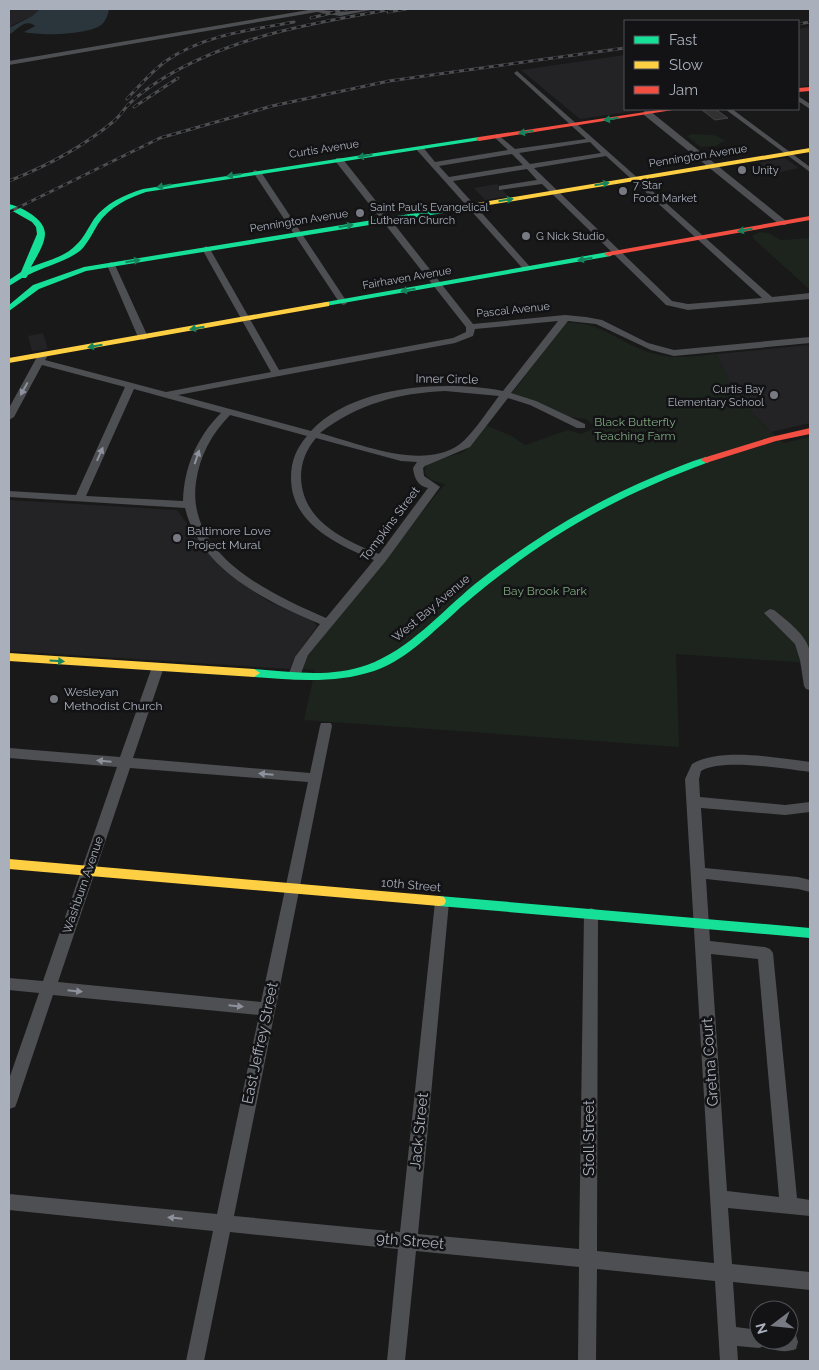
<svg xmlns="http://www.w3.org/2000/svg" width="819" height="1370" font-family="Raleway,sans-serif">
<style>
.built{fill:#232326}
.green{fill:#1c241d}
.water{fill:#2a353c}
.building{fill:#313132;stroke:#424345}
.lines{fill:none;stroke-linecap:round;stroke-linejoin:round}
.street{fill:#4d4f52;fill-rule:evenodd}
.fast{fill:#16e098;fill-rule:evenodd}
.slow{fill:#ffcf43;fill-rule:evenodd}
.jam{fill:#f24e42;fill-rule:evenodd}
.rail-casing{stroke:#4d4e51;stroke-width:3}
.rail{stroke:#131315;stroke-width:2;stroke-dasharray:5;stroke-linecap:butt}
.oneway{fill:#15845d}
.oneway2{fill:#8d929c}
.poi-dot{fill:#777a82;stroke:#131315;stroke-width:2}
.labels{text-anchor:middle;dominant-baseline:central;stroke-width:5;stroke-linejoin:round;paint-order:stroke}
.far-street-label{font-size:11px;fill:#a9afbb;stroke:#131315}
.far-poi-label{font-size:11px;fill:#a9afbb;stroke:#131315;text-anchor:start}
.street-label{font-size:12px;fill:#a9afbb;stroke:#131315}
.park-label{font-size:12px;fill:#7ea880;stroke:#131315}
.poi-label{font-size:12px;fill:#a9afbb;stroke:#131315;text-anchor:start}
.near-street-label{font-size:15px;fill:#a9afbb;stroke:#131315}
</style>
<rect width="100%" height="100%" fill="#191919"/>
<g class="built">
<path d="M 9,9 L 40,9 L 32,16 L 14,24 L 9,28 Z"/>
<path d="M 810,27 L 810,85 L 798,87 L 798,29 Z"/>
<path d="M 625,55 L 625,109 L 649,109 L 580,119 L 521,70 Z"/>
<path d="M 785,158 L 799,168 L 771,174 L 758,163 Z"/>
<path d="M 497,184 L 508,196 L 485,200 L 474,188 Z"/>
<path d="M 43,333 L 48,349 L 32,351 L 28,336 Z"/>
<path d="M 810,345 L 810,423 L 771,432 L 743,404 L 731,385 L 716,354 Z"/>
<path d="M 9,500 L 177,510 L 203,546 L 221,566 L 241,583 L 268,601 L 313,621 L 317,626 L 293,660 L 290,669 L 9,651 Z"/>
</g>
<g class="green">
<path d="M 693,134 L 714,135 L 725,140 L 716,146 L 701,147 L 687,136 Z"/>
<path d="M 760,232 L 769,233 L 781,240 L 810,238 L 810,290 L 755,240 L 752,236 Z"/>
<path d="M 566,323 C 599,320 621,344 651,353 C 673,360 695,356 716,354 C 736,396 749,413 784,443 L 810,437 L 810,663 L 676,654 L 679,747 L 304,720 L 315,670 L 302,669 L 310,650 L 445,484 C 438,482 424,480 425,470 C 426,458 454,457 463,452 C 472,446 478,433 485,425 L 512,436 L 525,445 L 568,430 L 581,434 L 593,429 L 593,425 L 586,419 L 569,417 L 512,393 Z"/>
</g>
<path class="water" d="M 40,9 L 109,9 C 108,15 106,21 101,25 C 88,35 39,36 24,32 L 35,26 C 25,18 17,30 9,35 L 9,28 L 32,16 Z"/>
<path class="building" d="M 715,109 L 728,118 L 715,120 L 702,110 Z"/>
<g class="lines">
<g class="street">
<path d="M 314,9 L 340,12 L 376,9 L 340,16 L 317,12 L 9,65 L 9,61 Z"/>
<path d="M 517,71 L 772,297 L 810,293 L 810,299 L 688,310 L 666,305 L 542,184 L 499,190 L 499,186 L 537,180 L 527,169 L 453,181 L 532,269 L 525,271 L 415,148 L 422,146 L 435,162 L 508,150 L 493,136 L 497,134 L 515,149 L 586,139 L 515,74 L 514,73 ZM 590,142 L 601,153 L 530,164 L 519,153 ZM 512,154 L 523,165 L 449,177 L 439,166 ZM 606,156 L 762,298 L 688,304 L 672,301 L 534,168 Z"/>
<path d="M 798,96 L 810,104 L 810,109 L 798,101 Z"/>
<path d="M 725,109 L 732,109 L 810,167 L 810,172 Z"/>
<path d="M 644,111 L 650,111 L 786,221 L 786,225 L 780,225 L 644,115 Z"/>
<path d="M 336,158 L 342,158 L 473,324 L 565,315 L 586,317 L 602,320 L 648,343 L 674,350 L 810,337 L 810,343 L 674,356 L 651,350 L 596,324 L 568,321 L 511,393 L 536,401 L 585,424 L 585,428 L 577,428 L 530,405 L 508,398 L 470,447 L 425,466 L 423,468 L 424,476 L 440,487 L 385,562 L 308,655 L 300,676 L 294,680 L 288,676 L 295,657 L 320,624 C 266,601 200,570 185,508 L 9,497 L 9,491 L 76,495 L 125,387 L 42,365 L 14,417 L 9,420 L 9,408 L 38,355 L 43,352 L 48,355 L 45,360 L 166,392 L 271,372 L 202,249 L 206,246 L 210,249 L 279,370 L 453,338 L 466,332 L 466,327 L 336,162 ZM 558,321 L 503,391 C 445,380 354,385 311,431 L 178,395 L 455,343 L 473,336 L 475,329 ZM 134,389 L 221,413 C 197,437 184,467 183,501 L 86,496 ZM 445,391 L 499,396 C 489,409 472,435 460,444 C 423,471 360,444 320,433 C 357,404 399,393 445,391 ZM 230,415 L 307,436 C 296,449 291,461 291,478 C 291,524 338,545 374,560 L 326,618 C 270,594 186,555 196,482 C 200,455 211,435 230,415 ZM 316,438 L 401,461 L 417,462 L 413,468 C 414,478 418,486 428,488 L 379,554 C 344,540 302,521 301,477 C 301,462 306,450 316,438 Z"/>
<path d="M 254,170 L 261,172 L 347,302 L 346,304 L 343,305 L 339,302 L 253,172 Z"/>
<path d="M 111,262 L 115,265 L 148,337 L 146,339 L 143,340 L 138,337 L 107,265 Z"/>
<path d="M 770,609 L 774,610 C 787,621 805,633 810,651 C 813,663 810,678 810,690 L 806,689 L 804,686 L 800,660 L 795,644 L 764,613 Z"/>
<path d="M 158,663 L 164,667 L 133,758 L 310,773 L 320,726 L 321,723 L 331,723 L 332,726 L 234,1216 L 400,1232 L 435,902 L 437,898 L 442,896 L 447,898 L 449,902 L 418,1234 L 579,1249 L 584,914 L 586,910 L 591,908 L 596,910 L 598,914 L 597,1251 L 714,1263 L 685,779 L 692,764 C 721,747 778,758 810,762 L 810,772 C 785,769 723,758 701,771 L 699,779 L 700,797 L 785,805 L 810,802 L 810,812 L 785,815 L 701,808 L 705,868 L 798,877 L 810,880 L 810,892 L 798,889 L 706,879 L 710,941 L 765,947 L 770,949 L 773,953 L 797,1198 L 810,1200 L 810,1216 L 728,1208 L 732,1264 L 810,1272 L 810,1290 L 733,1282 L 736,1327 L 759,1330 L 759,1340 L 789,1340 L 789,1333 L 796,1335 L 798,1342 L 796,1349 C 786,1353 774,1351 764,1346 L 759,1348 L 737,1346 L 738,1361 L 720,1361 L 715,1281 L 597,1269 L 596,1361 L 578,1361 L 579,1267 L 416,1251 L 405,1361 L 387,1361 L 398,1249 L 230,1232 L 204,1361 L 186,1361 L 213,1231 L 9,1210 L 9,1194 L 217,1214 L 259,1015 L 53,995 L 17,1102 L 15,1107 L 9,1109 L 9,1079 L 39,993 L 9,990 L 9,978 L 43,981 L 117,767 L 9,758 L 9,748 L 120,757 L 152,667 ZM 130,768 L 308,782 L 261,1002 L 58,982 ZM 711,954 L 758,959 L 779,1197 L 727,1191 Z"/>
</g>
<g class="fast">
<path d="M 479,137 L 482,139 L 481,140 L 146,192 C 128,198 109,207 98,224 C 93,232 88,243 81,250 C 66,262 45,266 28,275 L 26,278 L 22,278 L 9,286 L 9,280 L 21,272 L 37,234 L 36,227 L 32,222 L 9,209 L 9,204 C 21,207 44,218 45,233 C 45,245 36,257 31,267 C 46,261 65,257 76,245 C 84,238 88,228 94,219 C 106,203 124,195 143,189 Z"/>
<path d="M 471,204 L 475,206 L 474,208 L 86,271 L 39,289 L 9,311 L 9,305 L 33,285 L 84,267 Z"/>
<path d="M 608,252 L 612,254 L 611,256 L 326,306 L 322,304 L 326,302 Z"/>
<path d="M 706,457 L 711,460 L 709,462 C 635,489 566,524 503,573 C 484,587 466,602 448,619 C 425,639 403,661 374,671 C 335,684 294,680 254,677 L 248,673 L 254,669 C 291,672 331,678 367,665 C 409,650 441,612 475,584 C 531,540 591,503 656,476 C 673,469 689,462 706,457 Z"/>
<path d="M 439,896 L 810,928 L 810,938 L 439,906 L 434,905 L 432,901 L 434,897 Z"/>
</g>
<g class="slow">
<path d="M 810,148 L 810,152 L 471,208 L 467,206 L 471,204 Z"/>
<path d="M 326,302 L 329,302 L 329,306 L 9,363 L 9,358 Z"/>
<path d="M 9,653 L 254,669 L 260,673 L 254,677 L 9,661 Z"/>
<path d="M 9,859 L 439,896 L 444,897 L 446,901 L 444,905 L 439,906 L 9,869 Z"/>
</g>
<g class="jam">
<path d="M 810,87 L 810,91 L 798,92 L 798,88 Z"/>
<path d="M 665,109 L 679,109 L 479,141 L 476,139 L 479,137 Z"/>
<path d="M 810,216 L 810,220 L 608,256 L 604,254 L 608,252 Z"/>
<path d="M 810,428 L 810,434 L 776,441 L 706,463 L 701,460 L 703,458 L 771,437 Z"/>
</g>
<defs>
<g id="rail">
<path d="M 388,12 L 406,9"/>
<path d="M 311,18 L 347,9"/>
<path d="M 798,24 L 810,22"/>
<path d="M 127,99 C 139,86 151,72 166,61 C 203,35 250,30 294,22"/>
<path d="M 134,107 L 178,78"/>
<path d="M 9,181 C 47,166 83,147 114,121 C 120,116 124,109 129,104 C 139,94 151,86 162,79 C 232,36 313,23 393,9"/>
<path d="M 9,212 L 160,138 L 272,106 L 389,81 L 625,48"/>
</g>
</defs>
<use href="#rail" class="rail-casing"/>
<use href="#rail" class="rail"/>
</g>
<defs><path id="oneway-solid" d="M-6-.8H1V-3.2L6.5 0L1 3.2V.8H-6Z" transform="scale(1.25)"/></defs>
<g class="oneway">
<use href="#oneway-solid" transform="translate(611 119) rotate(171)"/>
<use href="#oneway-solid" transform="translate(526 132) rotate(171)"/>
<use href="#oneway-solid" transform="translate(365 156) rotate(171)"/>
<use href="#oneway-solid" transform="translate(234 175) rotate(172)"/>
<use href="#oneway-solid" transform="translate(602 184) rotate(-9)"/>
<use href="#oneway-solid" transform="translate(164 186) rotate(169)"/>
<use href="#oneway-solid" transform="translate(506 200) rotate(-9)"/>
<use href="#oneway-solid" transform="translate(346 226) rotate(-9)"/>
<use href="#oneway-solid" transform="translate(745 230) rotate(170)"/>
<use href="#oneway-solid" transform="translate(585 259) rotate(170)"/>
<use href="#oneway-solid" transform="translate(133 261) rotate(-9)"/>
<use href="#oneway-solid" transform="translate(408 290) rotate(170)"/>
<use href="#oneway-solid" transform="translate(197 328) rotate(170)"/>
<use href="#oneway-solid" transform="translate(95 346) rotate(170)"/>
<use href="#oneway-solid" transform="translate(57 661) rotate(4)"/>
</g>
<g class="oneway2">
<use href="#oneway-solid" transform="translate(24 389) rotate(119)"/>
<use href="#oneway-solid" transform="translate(100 454) rotate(-66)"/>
<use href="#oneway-solid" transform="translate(197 457) rotate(-71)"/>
<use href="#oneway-solid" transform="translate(104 761) rotate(-175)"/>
<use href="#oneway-solid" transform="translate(266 774) rotate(-175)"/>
<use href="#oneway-solid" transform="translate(75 991) rotate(6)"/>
<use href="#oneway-solid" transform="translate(236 1006) rotate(6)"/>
<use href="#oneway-solid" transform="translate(175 1218) rotate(-174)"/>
</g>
<g class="poi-dot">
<circle cx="742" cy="170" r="5"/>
<circle cx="623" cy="191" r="5"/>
<circle cx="360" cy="213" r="5"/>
<circle cx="526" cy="236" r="5"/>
<circle cx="774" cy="395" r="5"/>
<circle cx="177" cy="538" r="5"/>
<circle cx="54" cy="699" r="5"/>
</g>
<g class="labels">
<g class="far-street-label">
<text transform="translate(324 149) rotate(-9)">Curtis Avenue</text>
<text transform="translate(698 156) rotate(-9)">Pennington Avenue</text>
<text transform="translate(299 221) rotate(-9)">Pennington Avenue</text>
<text transform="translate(407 278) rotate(-10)">Fairhaven Avenue</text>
<text transform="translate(513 310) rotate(-6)">Pascal Avenue</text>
</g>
<g class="far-poi-label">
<text x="752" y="170">Unity</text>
<text x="633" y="185">7 Star<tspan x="633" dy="13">Food Market</tspan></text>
<text x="370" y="207">Saint Paul's Evangelical<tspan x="370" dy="13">Lutheran Church</tspan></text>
<text x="536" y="236">G Nick Studio</text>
<text x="764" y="389" text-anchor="end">Curtis Bay<tspan x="764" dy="13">Elementary School</tspan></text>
</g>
<g class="street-label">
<text transform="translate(447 379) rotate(1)">Inner Circle</text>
<text transform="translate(390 524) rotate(-53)">Tompkins Street</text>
<text transform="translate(431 608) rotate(-40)">West Bay Avenue</text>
<text transform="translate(83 885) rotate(-71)">Washburn Avenue</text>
<text transform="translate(411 885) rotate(5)">10th Street</text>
</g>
<g class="park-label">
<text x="635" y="422">Black Butterfly<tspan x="635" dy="14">Teaching Farm</tspan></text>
<text x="545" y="591">Bay Brook Park</text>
</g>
<g class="poi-label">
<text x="187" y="531">Baltimore Love<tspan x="187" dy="14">Project Mural</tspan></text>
<text x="64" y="692">Wesleyan<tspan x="64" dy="14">Methodist Church</tspan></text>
</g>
<g class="near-street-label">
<text transform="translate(260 1043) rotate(-78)">East Jeffrey Street</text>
<text transform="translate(710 1062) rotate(-94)">Gretna Court</text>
<text transform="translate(419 1131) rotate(-84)">Jack Street</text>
<text transform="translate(589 1138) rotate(-90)">Stoll Street</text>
<text transform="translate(410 1241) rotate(5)">9th Street</text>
</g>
</g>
<rect width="819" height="1370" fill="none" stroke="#a9afbb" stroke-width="20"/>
<rect x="624" y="20" width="175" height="90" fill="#131315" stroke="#4f5157"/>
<rect x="634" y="36" width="25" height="8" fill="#16e098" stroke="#4f5157"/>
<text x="669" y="45" font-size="15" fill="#a9afbb">Fast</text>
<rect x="634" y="61" width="25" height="8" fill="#ffcf43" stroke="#4f5157"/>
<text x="669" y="70" font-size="15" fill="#a9afbb">Slow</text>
<rect x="634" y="86" width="25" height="8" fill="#f24e42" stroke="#4f5157"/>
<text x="669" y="95" font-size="15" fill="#a9afbb">Jam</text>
<g transform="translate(774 1325) rotate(254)"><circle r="24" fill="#131315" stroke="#4f5157"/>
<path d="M0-4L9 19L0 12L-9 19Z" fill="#777a82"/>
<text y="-8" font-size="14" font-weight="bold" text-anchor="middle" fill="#a9afbb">N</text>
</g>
</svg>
